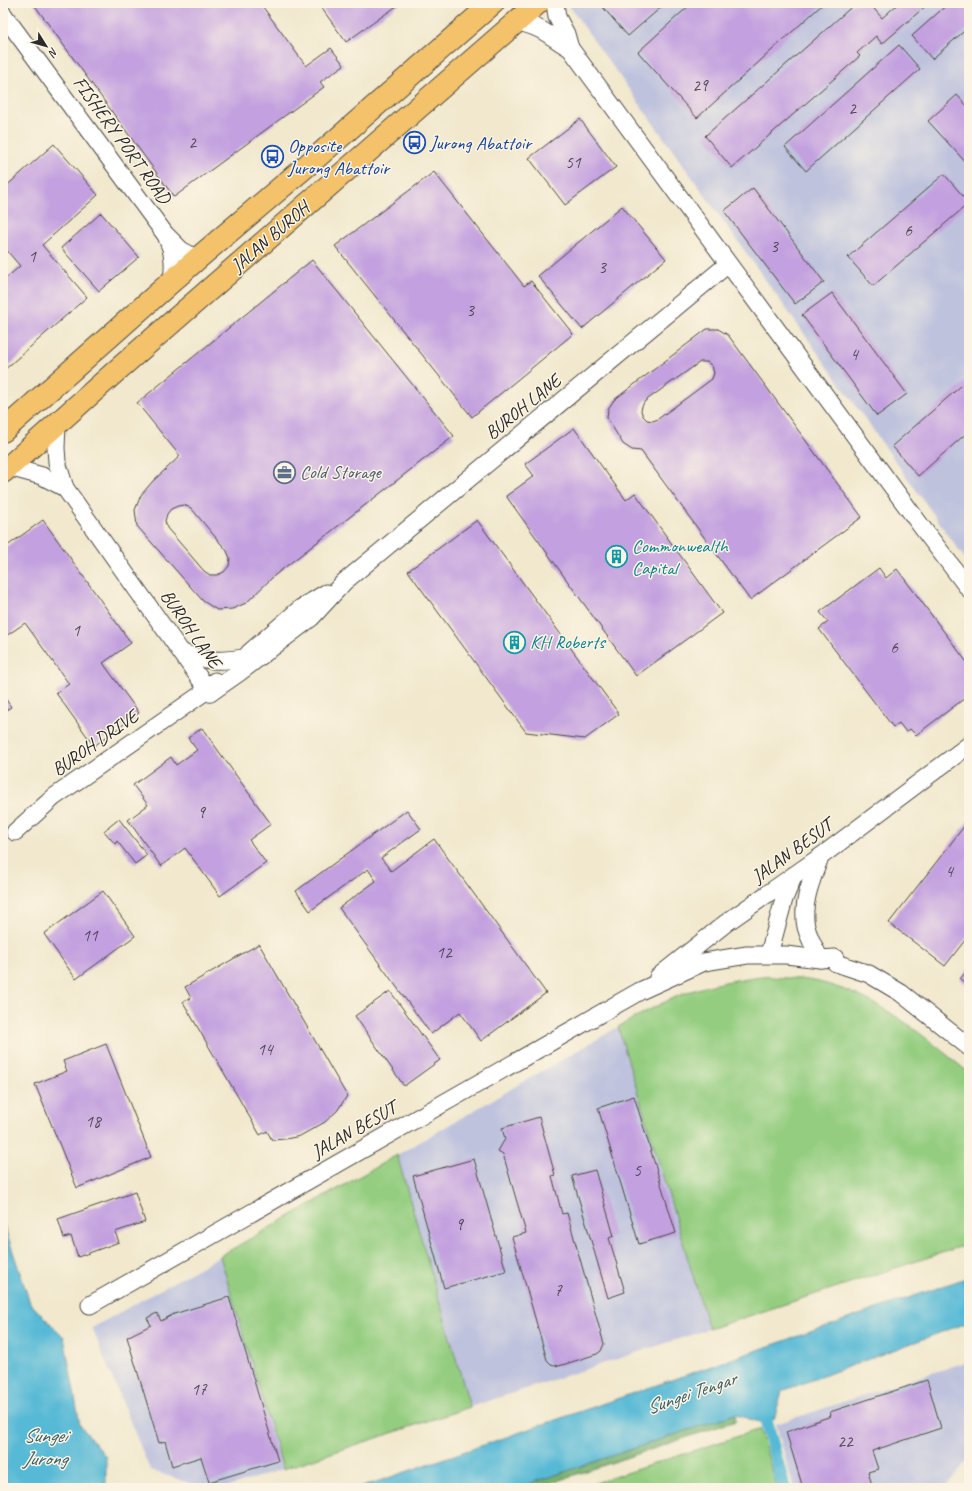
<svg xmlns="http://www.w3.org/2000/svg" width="972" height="1491" font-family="Caveat,sans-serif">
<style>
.industrial{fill:#bec2dd}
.green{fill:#94cd80;stroke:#607c56}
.forest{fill:#77b06e;stroke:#516e4c}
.water{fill:#57b9d6;stroke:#417280}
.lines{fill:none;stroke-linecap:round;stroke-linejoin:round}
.canal{stroke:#57b9d6;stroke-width:13}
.building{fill:#c3a0df;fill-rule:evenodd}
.minor-casing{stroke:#494743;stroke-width:19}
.highway-casing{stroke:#494743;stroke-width:24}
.minor{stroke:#fff;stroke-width:17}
.highway{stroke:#f3c26a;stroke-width:22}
.labels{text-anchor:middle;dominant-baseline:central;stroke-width:3;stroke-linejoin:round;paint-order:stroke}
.number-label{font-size:17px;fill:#514858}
.street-label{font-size:19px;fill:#2b2b2b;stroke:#fcf5e5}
.transit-label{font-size:19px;fill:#164399;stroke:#fcf5e5;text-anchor:start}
.service-label{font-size:19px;fill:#4e5e75;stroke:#fcf5e5;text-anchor:start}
.culture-label{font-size:19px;fill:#0d838f;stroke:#fcf5e5;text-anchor:start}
.water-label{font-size:20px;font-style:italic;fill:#3a5d67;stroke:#fcf5e5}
</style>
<rect width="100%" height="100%" fill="#fcf5e5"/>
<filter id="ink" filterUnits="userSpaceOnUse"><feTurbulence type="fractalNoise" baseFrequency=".025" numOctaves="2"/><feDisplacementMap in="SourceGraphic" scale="8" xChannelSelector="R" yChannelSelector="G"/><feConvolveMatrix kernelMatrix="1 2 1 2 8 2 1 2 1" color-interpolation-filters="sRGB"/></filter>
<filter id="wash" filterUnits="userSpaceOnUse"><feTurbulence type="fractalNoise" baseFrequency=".012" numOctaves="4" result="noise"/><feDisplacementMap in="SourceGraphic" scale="16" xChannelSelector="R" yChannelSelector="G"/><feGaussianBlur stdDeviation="0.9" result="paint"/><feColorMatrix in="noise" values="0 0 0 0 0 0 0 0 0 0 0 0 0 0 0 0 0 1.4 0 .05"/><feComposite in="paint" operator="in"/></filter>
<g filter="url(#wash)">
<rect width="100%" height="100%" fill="#f1e8cd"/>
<g class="industrial">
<path d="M 574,3 L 969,3 L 969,564 L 570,7 Z"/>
<path d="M 618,1027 L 709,1329 L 470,1407 L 397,1155 Z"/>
<path d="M 220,1256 L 283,1469 L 225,1488 L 204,1488 L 150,1470 L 92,1328 Z"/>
<path d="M 969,1361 L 969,1458 L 945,1488 L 794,1488 L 776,1424 Z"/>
</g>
<g class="green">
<path d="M 761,976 C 780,978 800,978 819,982 C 882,998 920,1033 969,1073 L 969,1244 L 709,1329 L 618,1027 C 638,1016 657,1005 678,996 C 704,985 733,980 761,976 Z"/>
<path d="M 397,1155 L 470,1407 L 283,1469 L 220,1256 Z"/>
<path d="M 760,1429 L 777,1488 L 580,1488 Z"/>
</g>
<path class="forest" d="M 735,1414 L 736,1421 L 536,1488 L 517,1488 Z"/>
<g class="water">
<path d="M 3,1222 L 30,1303 L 64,1337 L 80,1425 L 106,1457 L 106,1488 L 3,1488 Z"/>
<path d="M 969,1277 L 969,1322 L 782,1391 L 774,1419 L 762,1423 L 735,1414 L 517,1488 L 359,1488 Z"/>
</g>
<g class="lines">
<path class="canal" d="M 762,1405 L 784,1488"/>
</g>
<g id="blocks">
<g class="building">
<path d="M 33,3 L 260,3 L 306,66 L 331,48 L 344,65 L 320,82 L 324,87 L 174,197 Z"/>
<path d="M 318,3 L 401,3 L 346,42 Z"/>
<path d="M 602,3 L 666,3 L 628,36 L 600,4 Z"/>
<path d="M 692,3 L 824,3 L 697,118 L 638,52 Z"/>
<path d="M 856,3 L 869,3 L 882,18 L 899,3 L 929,3 L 882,44 L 876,36 L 857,53 L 860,56 L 732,168 L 705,136 Z"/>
<path d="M 949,3 L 969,3 L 969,27 L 932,59 L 912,36 Z"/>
<path d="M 899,45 L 920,69 L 806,171 L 785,147 Z"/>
<path d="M 957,95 L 969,108 L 969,166 L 928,121 Z"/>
<path d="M 580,119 L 616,167 L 565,205 L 529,158 Z"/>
<path d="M 54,144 L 98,195 L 42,245 L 87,297 L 3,371 L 3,281 L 20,266 L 3,246 L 3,189 Z"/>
<path d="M 434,172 L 524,286 L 531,281 L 573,334 L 472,417 L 335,246 Z"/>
<path d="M 944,174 L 969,203 L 873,286 L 848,257 Z"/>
<path d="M 753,188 L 824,282 L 795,304 L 724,211 Z"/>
<path d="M 622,206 L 666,259 L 582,329 L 538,276 Z"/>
<path d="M 101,213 L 139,257 L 99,291 L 61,248 Z"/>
<path d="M 312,260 L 454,436 L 275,575 L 246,603 L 232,609 L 217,610 L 203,601 L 137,526 L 135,510 L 141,495 L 153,481 L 180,456 L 137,403 ZM 184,505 L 191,508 L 227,551 L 230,558 L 229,566 L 224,572 L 217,575 L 210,575 L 204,571 L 167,528 L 165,521 L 167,514 L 171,509 L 178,506 Z"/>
<path d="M 832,293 L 907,394 L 877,416 L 802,315 Z"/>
<path d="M 707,329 L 718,329 L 728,335 L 862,517 L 750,600 L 641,451 L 632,450 L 623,444 L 607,418 L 608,409 L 614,400 ZM 700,362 L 707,362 L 712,366 L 714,373 L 712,379 L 658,419 L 653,421 L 647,420 L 643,416 L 641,411 L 642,406 L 645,401 Z"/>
<path d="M 969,379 L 969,431 L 918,476 L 892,446 Z"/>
<path d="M 574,428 L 626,500 L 635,493 L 722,613 L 636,676 L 506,496 L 534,476 L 525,464 Z"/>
<path d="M 43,520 L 131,643 L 103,663 L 139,713 L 94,746 L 56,693 L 69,684 L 25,623 L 3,638 L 3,549 Z"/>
<path d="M 477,520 L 619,714 L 585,739 L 526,732 L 408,571 Z"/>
<path d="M 879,568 L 886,578 L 897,569 L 969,665 L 969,695 L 916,735 L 910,729 L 906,732 L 899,723 L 893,727 L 819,629 L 828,622 L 820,612 Z"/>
<path d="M 3,695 L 11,707 L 3,712 Z"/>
<path d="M 202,728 L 271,824 L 249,840 L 266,863 L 220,896 L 185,848 L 161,866 L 128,820 L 148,805 L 133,785 L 171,757 L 176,765 L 197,750 L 188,738 Z"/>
<path d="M 407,810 L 421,829 L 381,858 L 391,871 L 434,839 L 546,993 L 481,1041 L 460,1012 L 431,1034 L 339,908 L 376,881 L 368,869 L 310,911 L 296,891 Z"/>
<path d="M 119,819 L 147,855 L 135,864 L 117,841 L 115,844 L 104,831 Z"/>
<path d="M 969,820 L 969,935 L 945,966 L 889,923 Z"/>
<path d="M 103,891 L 135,936 L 76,979 L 44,934 Z"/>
<path d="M 259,944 L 347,1096 L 337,1111 L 325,1122 L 300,1136 L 286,1139 L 272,1140 L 267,1131 L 260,1135 L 183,1002 L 191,998 L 185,987 Z"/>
<path d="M 969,968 L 969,986 L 960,979 Z"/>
<path d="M 390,991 L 440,1060 L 404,1086 L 355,1016 Z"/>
<path d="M 106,1044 L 151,1157 L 77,1188 L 35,1084 L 67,1071 L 63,1061 Z"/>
<path d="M 634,1096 L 676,1233 L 639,1244 L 598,1108 Z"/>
<path d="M 539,1117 L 555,1175 L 552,1176 L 562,1214 L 567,1213 L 604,1344 L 601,1351 L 597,1354 L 559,1366 L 551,1364 L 547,1360 L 512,1237 L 526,1233 L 503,1154 L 498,1151 L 505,1139 L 502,1128 Z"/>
<path d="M 474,1159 L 506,1271 L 444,1288 L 413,1176 Z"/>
<path d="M 595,1170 L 614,1236 L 609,1238 L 625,1292 L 608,1298 L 572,1176 Z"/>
<path d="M 135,1192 L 145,1222 L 115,1232 L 119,1242 L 78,1257 L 71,1236 L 64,1238 L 58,1219 Z"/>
<path d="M 229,1297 L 278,1461 L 209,1482 L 201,1457 L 172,1466 L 165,1441 L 159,1443 L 127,1337 L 151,1325 L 147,1318 L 157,1313 L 161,1321 L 174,1314 Z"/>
<path d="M 927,1380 L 941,1428 L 872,1451 L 878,1469 L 868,1472 L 873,1488 L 803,1488 L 786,1432 L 831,1416 L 830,1412 Z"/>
</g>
</g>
</g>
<g filter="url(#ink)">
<use href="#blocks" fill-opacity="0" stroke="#494743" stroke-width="1"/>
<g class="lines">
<defs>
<g id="minor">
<path d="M 555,3 L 557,17 L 566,34 L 570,48 L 924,530 L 969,589"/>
<path d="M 3,14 L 165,234 L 181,250 L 197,259"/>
<path d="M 516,21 C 525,24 535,26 543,31 C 552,36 560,43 570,48"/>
<path d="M 167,238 C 174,253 174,265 172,281"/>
<path d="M 57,424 L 56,448 L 57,462 L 65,488 L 210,693"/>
<path d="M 9,467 L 42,476 L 65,488"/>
<path d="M 183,653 C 205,661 219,662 243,658"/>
<path d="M 249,653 L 301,608 L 326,593"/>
<path d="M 210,693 L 240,672 L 311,618 L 344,582 L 728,264"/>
<path d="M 15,832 L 54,797 L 203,693 L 206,687 L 215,681"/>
<path d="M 769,954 L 784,899 L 794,875"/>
<path d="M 820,959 C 815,949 809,938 806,927 C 801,903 812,879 820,857"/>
<path d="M 658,977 L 726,923 L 820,857 L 969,745"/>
<path d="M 90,1305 L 640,991 L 704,962 L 747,955 L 786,955 L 820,959 L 835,958 L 836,963 L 869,974 L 901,993 L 969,1047"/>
</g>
<g id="highway">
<path d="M 3,431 L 197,259 L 318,156 L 493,3"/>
<path d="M 3,472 L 115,372 L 538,3"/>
</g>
</defs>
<use href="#minor" class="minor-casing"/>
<use href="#highway" class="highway-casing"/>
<use href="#minor" class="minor"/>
<use href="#highway" class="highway"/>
</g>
</g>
<defs>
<symbol id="bus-ring" viewBox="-11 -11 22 22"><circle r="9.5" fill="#fcf5e5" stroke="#1a4fb4" stroke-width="1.5"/><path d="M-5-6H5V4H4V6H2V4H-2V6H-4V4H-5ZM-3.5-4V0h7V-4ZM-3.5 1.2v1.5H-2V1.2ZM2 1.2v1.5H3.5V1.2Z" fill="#1a4fb4"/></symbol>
<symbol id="office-ring" viewBox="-11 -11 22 22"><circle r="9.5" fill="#fcf5e5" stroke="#5c6f8a" stroke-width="1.5"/><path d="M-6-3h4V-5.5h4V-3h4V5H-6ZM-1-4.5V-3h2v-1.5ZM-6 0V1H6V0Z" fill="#5c6f8a"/></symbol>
<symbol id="building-ring" viewBox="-11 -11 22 22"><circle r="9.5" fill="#fcf5e5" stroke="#0f9aa8" stroke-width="1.5"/><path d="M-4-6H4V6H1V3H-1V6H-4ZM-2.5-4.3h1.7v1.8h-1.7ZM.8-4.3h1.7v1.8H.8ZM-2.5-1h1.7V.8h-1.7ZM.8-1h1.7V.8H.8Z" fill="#0f9aa8"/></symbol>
</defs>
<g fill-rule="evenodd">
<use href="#bus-ring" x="402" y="130" width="25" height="25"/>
<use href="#bus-ring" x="260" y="144" width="25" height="25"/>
<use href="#office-ring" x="272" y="460" width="25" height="25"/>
<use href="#building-ring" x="604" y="544" width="25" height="25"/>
<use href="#building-ring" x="502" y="630" width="25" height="25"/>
</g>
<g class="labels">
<g class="number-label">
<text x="700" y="85">29</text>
<text x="852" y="108">2</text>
<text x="192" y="142">2</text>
<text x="573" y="162">51</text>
<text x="908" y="230">6</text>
<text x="774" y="246">3</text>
<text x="32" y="256">1</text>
<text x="602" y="267">3</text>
<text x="470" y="310">3</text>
<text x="854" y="354">4</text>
<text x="76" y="630">1</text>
<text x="894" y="647">6</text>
<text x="201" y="812">9</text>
<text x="949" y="871">4</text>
<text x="90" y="935">11</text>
<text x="444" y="952">12</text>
<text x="265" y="1049">14</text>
<text x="93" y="1121">18</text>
<text x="637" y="1170">5</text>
<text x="459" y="1224">9</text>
<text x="558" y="1290">7</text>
<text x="199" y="1389">17</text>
<text x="845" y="1441">22</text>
</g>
<g class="street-label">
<text transform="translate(122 140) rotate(54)">FISHERY PORT ROAD</text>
<text transform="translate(270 237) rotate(-41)">JALAN BUROH</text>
<text transform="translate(523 407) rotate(-39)">BUROH LANE</text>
<text transform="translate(191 629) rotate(55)">BUROH LANE</text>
<text transform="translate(95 743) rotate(-35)">BUROH DRIVE</text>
<text transform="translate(792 851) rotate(-36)">JALAN BESUT</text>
<text transform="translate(354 1130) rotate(-30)">JALAN BESUT</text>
</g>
<g class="transit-label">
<text x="430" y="143">Jurong Abattoir</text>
<text x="288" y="146">Opposite<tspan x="288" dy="22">Jurong Abattoir</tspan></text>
</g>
<g class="service-label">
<text x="300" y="472">Cold Storage</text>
</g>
<g class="culture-label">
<text x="632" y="546">Commonwealth<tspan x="632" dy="22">Capital</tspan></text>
<text x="530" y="642">KH Roberts</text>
</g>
<g class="water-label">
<text transform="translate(691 1393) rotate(-19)">Sungei Tengar</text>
<text x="45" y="1435">Sungei<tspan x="45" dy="23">Jurong</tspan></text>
</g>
</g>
<rect width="972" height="1491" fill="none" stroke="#fcf5e5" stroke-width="16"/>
<g transform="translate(46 46) rotate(127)" stroke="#fcf5e5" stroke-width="3" paint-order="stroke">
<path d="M0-3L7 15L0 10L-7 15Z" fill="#2b2b2b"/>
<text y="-6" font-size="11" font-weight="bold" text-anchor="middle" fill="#2b2b2b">N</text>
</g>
</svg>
